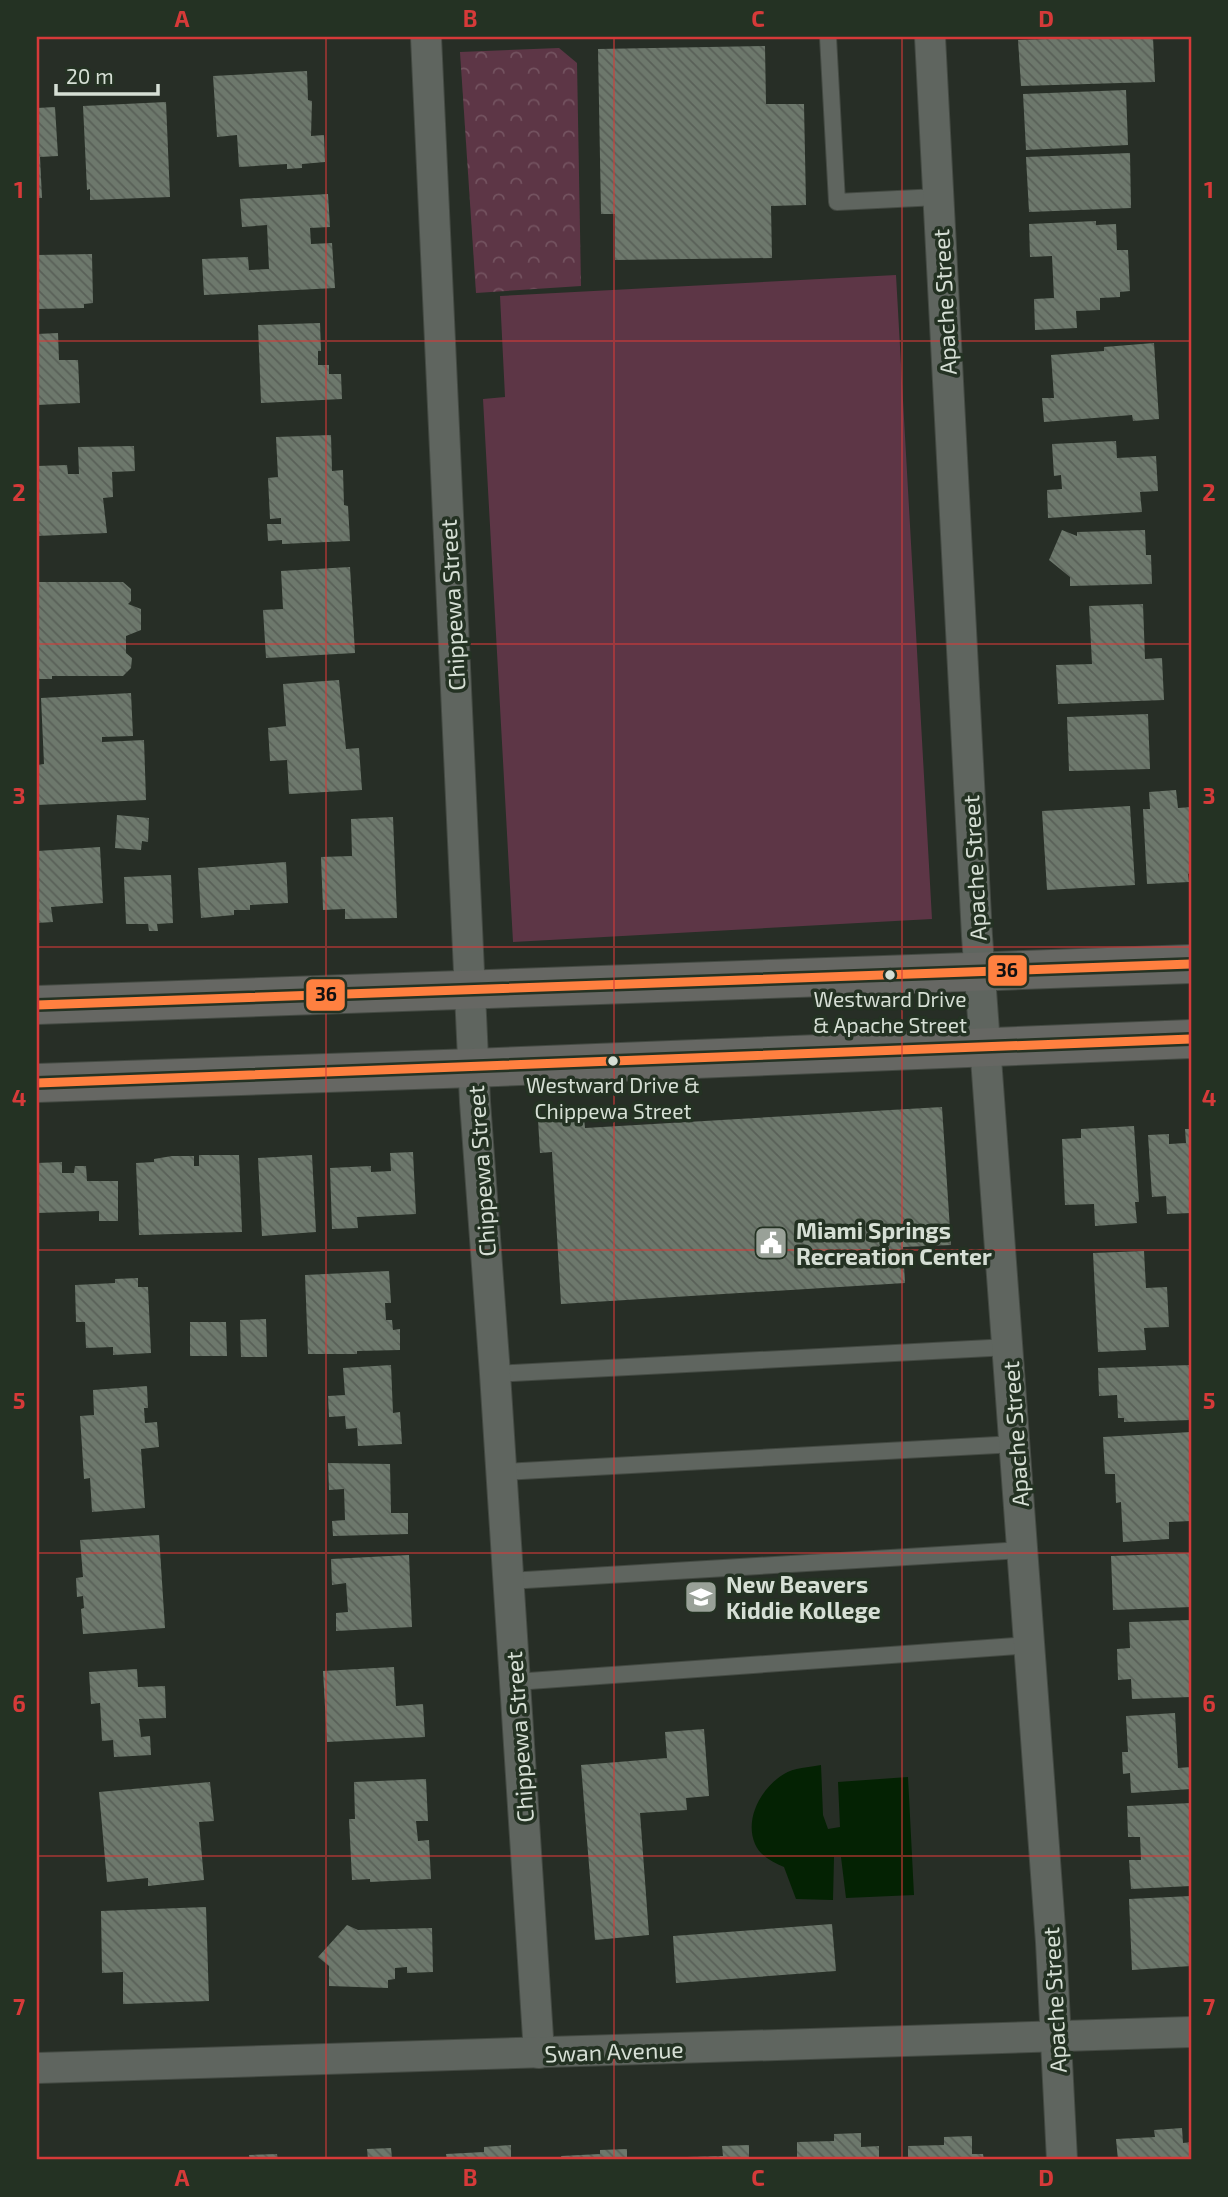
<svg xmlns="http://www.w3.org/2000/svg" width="1228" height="2197" font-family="'Exo 2',sans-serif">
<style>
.grass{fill:#5d3646}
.park{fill:url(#park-crowns)}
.water{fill:#042203}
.building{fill:url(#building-back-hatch)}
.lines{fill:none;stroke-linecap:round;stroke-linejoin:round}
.lane-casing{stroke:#444a43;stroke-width:18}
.street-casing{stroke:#444a43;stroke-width:32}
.secondary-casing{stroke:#444a43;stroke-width:40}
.lane{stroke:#5f655f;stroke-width:16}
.street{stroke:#5f655f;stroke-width:30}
.secondary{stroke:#666763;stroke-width:38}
.bus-1-casing{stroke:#243223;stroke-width:14}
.bus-1{stroke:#ff8040;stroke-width:9}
.grid{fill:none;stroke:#d63a39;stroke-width:2;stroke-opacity:0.55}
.bus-dot{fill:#d6dfd5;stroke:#243223;stroke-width:2.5}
.labels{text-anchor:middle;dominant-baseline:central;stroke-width:7;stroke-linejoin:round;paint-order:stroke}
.bus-label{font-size:21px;fill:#d6dfd5;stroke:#243223}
.street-label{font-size:23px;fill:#d6dfd5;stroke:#243223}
.poi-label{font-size:23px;font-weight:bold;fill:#d6dfd5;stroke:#243223;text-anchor:start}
.line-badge{stroke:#243223;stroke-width:2.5}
.pale-badge-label{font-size:19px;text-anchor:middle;font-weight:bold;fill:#111}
.neatline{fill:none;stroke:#d63a39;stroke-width:2.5}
.grid-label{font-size:23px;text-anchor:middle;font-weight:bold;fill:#d63a39}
</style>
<defs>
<pattern id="park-crowns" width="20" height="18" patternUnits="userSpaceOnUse" patternTransform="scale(1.75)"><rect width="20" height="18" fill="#5d3646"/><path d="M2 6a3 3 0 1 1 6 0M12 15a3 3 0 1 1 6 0" fill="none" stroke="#745360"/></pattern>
<pattern id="building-back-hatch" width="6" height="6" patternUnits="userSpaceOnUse" patternTransform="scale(1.75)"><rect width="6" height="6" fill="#6d786c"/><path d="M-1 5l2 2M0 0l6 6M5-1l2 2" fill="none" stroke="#596058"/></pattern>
</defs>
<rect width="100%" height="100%" fill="#272e26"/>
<path class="grass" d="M 896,275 L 932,919 L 513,942 L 483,399 L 505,397 L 500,296 Z"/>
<path class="park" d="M 559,48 L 577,63 L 581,286 L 476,293 L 460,52 Z"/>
<path class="water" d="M 821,1765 L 823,1815 L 828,1829 L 840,1827 L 838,1782 L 908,1777 L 914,1895 L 846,1898 L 841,1857 L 834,1857 L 833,1900 L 796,1899 L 784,1867 C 773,1862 760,1856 755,1844 C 744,1818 762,1787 784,1774 C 793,1768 810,1767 821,1765 Z"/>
<g class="building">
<path d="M 1112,37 L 1153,37 L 1155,82 L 1021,86 L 1018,40 Z"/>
<path d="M 765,46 L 766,104 L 804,104 L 806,205 L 771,206 L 772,258 L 615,260 L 615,214 L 601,214 L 598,49 Z"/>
<path d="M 307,71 L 308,100 L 312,101 L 311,136 L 324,135 L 325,162 L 302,164 L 302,168 L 287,169 L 287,164 L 239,167 L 237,135 L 217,137 L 213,76 Z"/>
<path d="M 1126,90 L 1128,145 L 1026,150 L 1023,94 Z"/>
<path d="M 166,102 L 170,197 L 90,200 L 90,189 L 87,190 L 83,106 Z"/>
<path d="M 55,107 L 58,156 L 40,157 L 42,198 L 37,198 L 37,108 Z"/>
<path d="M 1130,153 L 1131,208 L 1029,212 L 1026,157 Z"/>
<path d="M 328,194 L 330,227 L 310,228 L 311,244 L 332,243 L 335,288 L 204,295 L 202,259 L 248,257 L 249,270 L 269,269 L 267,225 L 242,227 L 240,199 Z"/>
<path d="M 1096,221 L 1096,225 L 1116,224 L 1117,250 L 1128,250 L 1130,291 L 1120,292 L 1120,297 L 1100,298 L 1100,310 L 1076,311 L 1077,328 L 1035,330 L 1034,299 L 1054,298 L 1052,256 L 1030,257 L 1029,224 Z"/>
<path d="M 92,254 L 93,303 L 84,304 L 84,308 L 37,309 L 37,255 Z"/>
<path d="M 320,323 L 321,351 L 318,351 L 318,365 L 329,365 L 329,374 L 341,374 L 342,399 L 261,403 L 258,325 Z"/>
<path d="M 58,333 L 59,360 L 78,360 L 80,403 L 37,405 L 37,334 Z"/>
<path d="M 1154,343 L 1159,419 L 1133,421 L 1132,415 L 1044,422 L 1042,398 L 1054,398 L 1051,355 L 1104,351 L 1104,347 Z"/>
<path d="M 331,435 L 332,471 L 343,470 L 344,505 L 348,506 L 350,541 L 282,544 L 282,540 L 268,541 L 267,524 L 281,524 L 281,518 L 270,519 L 268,478 L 278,477 L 276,437 Z"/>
<path d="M 1116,441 L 1117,458 L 1156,456 L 1158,491 L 1140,492 L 1142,512 L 1048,518 L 1047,490 L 1062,489 L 1061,475 L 1054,476 L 1052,444 Z"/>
<path d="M 134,446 L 135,471 L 112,472 L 113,497 L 103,498 L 107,533 L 37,536 L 37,466 L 67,465 L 68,474 L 79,474 L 78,447 Z"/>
<path d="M 1062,530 L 1077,536 L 1077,532 L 1145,530 L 1146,555 L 1151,555 L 1152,584 L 1070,586 L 1070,577 L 1049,560 Z"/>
<path d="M 350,567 L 355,653 L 266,658 L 263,610 L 283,609 L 281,571 Z"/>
<path d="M 37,582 L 123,582 L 131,589 L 131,601 L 128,604 L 141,609 L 141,630 L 126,636 L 126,653 L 132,658 L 131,668 L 123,676 L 52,676 L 52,679 L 37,679 Z"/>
<path d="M 1143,604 L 1145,659 L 1162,658 L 1164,700 L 1058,704 L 1056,665 L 1092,664 L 1089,606 Z"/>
<path d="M 339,680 L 346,749 L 359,748 L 362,790 L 289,794 L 287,760 L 270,761 L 268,728 L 286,726 L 283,684 Z"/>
<path d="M 131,693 L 133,736 L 102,737 L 102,742 L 144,740 L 146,800 L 37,805 L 37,765 L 44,764 L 41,698 Z"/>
<path d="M 1148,714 L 1150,769 L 1069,771 L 1067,717 Z"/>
<path d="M 1176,790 L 1178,808 L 1191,807 L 1191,873 L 1188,874 L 1189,882 L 1147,884 L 1143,809 L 1150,809 L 1149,792 Z"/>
<path d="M 1130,806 L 1135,885 L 1047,890 L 1042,811 Z"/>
<path d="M 117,815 L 149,818 L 148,842 L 142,841 L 141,850 L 115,848 Z"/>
<path d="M 393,817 L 397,918 L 345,919 L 345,909 L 323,910 L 321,857 L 352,856 L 351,819 Z"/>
<path d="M 100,847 L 103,903 L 51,907 L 53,922 L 37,923 L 37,851 Z"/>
<path d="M 286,862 L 288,903 L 250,905 L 250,910 L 234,910 L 234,915 L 201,918 L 198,868 Z"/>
<path d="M 171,875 L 173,923 L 157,924 L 158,931 L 149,931 L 148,924 L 126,924 L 124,877 Z"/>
<path d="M 942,1107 L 951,1245 L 903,1247 L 905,1283 L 561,1304 L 552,1152 L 540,1153 L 538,1120 L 584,1117 L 585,1128 Z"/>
<path d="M 1134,1126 L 1139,1202 L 1135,1202 L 1137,1223 L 1095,1226 L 1094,1204 L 1065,1205 L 1062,1139 L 1081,1138 L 1081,1129 Z"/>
<path d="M 1185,1129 L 1191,1129 L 1191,1213 L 1167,1214 L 1166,1196 L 1152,1197 L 1148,1135 L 1169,1134 L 1169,1144 L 1186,1143 Z"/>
<path d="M 413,1152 L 416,1214 L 357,1217 L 358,1228 L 332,1229 L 330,1168 L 371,1166 L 371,1172 L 391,1171 L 390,1153 Z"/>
<path d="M 199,1155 L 239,1155 L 242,1232 L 139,1235 L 136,1163 L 154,1162 L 154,1159 L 172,1156 L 194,1156 L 194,1166 L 199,1166 Z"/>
<path d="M 312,1155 L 316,1232 L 262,1236 L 258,1158 Z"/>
<path d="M 62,1162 L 62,1173 L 74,1173 L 75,1166 L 86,1166 L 87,1181 L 118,1181 L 118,1221 L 99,1221 L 99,1211 L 37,1213 L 37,1163 Z"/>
<path d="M 1144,1251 L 1146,1288 L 1167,1287 L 1169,1327 L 1144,1328 L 1146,1350 L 1098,1352 L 1093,1253 Z"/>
<path d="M 389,1271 L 391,1303 L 385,1303 L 386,1320 L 392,1320 L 393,1330 L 400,1329 L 400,1350 L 357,1351 L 357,1354 L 308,1354 L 305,1275 Z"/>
<path d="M 138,1278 L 138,1287 L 148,1287 L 151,1353 L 113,1355 L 113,1347 L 86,1348 L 85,1322 L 76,1322 L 75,1285 L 115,1283 L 115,1279 Z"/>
<path d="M 266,1319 L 267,1357 L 241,1357 L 240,1320 Z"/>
<path d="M 190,1322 L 226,1322 L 227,1356 L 190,1356 Z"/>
<path d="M 391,1365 L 393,1413 L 400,1412 L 402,1444 L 358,1446 L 357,1428 L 346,1429 L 345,1416 L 329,1417 L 328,1396 L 345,1395 L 343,1368 Z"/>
<path d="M 1191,1365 L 1191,1420 L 1124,1422 L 1124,1418 L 1118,1418 L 1117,1395 L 1099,1396 L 1098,1368 Z"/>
<path d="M 147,1386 L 148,1408 L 144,1408 L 145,1423 L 157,1422 L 159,1447 L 141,1449 L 145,1508 L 92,1512 L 90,1478 L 84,1479 L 80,1416 L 94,1415 L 93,1390 Z"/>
<path d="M 1191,1432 L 1191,1521 L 1169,1522 L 1169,1539 L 1123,1542 L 1121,1502 L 1116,1503 L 1115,1474 L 1105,1474 L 1103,1437 Z"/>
<path d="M 328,1463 L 390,1464 L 391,1513 L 408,1513 L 408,1534 L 333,1536 L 332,1521 L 345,1520 L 344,1489 L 329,1490 Z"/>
<path d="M 159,1535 L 165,1628 L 83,1634 L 81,1609 L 84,1608 L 83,1596 L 77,1597 L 76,1578 L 83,1577 L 80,1540 Z"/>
<path d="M 1191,1553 L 1191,1607 L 1113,1610 L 1111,1556 Z"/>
<path d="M 409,1555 L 412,1627 L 336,1631 L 336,1613 L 348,1612 L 346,1583 L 332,1585 L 331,1559 Z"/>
<path d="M 1191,1620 L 1191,1697 L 1132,1699 L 1131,1679 L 1118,1680 L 1117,1649 L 1130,1648 L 1129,1622 Z"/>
<path d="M 394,1667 L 396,1706 L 423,1704 L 425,1737 L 327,1742 L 323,1671 Z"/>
<path d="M 137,1669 L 138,1687 L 165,1686 L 166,1718 L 139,1719 L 141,1737 L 150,1736 L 151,1755 L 114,1757 L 113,1740 L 102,1741 L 100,1703 L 91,1704 L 89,1672 Z"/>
<path d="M 1175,1713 L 1178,1768 L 1191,1767 L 1191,1789 L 1131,1793 L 1130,1773 L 1123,1774 L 1122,1752 L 1128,1752 L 1126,1716 Z"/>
<path d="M 704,1729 L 709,1796 L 686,1798 L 687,1810 L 640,1813 L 649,1935 L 595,1940 L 581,1765 L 667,1758 L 665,1732 Z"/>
<path d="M 426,1779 L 428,1821 L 416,1821 L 418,1841 L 429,1840 L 431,1879 L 370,1882 L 370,1879 L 352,1880 L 349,1819 L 355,1819 L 354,1782 Z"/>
<path d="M 210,1782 L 214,1821 L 199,1822 L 204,1880 L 148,1886 L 148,1878 L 107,1882 L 99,1792 Z"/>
<path d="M 1191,1803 L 1191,1886 L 1131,1889 L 1129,1860 L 1141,1860 L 1140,1837 L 1128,1837 L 1127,1806 Z"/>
<path d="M 1191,1896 L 1191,1966 L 1132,1970 L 1129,1899 Z"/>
<path d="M 206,1907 L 209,2001 L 123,2004 L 123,1972 L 102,1973 L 101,1911 Z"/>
<path d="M 832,1924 L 836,1971 L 676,1983 L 673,1936 Z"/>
<path d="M 347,1925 L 358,1930 L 432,1928 L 433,1972 L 407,1973 L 407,1967 L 395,1968 L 395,1979 L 388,1980 L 388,1988 L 329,1986 L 329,1966 L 318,1957 Z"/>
<path d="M 1182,2128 L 1183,2143 L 1191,2142 L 1191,2160 L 1118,2160 L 1116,2139 L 1155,2137 L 1154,2130 Z"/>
<path d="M 861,2133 L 861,2147 L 879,2146 L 879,2160 L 797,2160 L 797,2142 L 834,2141 L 834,2134 Z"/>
<path d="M 972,2136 L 972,2154 L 983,2154 L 984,2160 L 908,2160 L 908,2146 L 944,2145 L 944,2137 Z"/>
<path d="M 511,2145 L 511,2160 L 447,2160 L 446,2154 L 484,2152 L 484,2147 Z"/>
<path d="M 749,2145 L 749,2160 L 687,2160 L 687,2157 L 723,2156 L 722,2146 Z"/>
<path d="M 391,2148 L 392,2158 L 409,2157 L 409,2160 L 368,2160 L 367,2149 Z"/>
<path d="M 627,2149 L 627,2160 L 561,2160 L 561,2156 L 600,2154 L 600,2150 Z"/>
<path d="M 277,2154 L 278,2160 L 250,2160 L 249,2155 Z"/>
</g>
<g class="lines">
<defs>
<g id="lane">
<path d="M 828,37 L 837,202 L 938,197"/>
<path d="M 495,1374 L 1009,1347"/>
<path d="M 502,1472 L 1016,1444"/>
<path d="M 509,1581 L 1023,1550"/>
<path d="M 515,1682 L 1030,1645"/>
</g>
<g id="street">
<path d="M 426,37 L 475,1102 L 495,1374 L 539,2053"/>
<path d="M 930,37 L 977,936 L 1051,1942 L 1062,2160"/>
<path d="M 37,2068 L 1191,2032"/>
</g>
<g id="secondary">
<path d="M 37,1005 L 1191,964"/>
<path d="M 37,1083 L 473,1068 L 1191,1039"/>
</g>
</defs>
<use href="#lane" class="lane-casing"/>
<use href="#street" class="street-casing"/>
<use href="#secondary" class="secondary-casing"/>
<use href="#lane" class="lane"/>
<use href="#street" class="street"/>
<use href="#secondary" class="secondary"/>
<defs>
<g id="bus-1">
<path d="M 37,1005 L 1191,964"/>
<path d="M 37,1083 L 1191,1039"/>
</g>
</defs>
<use href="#bus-1" class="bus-1-casing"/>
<use href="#bus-1" class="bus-1"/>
</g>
<path class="grid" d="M 326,37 L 326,2160M 614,37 L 614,2160M 902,37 L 902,2160M 37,341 L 1191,341M 37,644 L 1191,644M 37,947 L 1191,947M 37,1250 L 1191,1250M 37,1553 L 1191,1553M 37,1856 L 1191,1856"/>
<defs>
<symbol id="civic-square" viewBox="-11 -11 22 22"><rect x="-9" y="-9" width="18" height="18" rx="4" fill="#99a198" stroke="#243223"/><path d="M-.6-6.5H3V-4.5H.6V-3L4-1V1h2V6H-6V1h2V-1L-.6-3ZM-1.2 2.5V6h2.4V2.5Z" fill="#fff"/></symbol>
<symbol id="school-square" viewBox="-11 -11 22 22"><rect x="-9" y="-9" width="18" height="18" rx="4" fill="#99a198" stroke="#243223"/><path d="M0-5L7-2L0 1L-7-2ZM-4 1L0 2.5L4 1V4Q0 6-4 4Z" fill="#fff"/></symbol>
</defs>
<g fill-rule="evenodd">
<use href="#civic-square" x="752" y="1224" width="38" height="38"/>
<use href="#school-square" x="682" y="1578" width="38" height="38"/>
</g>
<g class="bus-dot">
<circle cx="890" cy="975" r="6"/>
<circle cx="613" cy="1061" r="6"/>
</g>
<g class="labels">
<g class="bus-label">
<text x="890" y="998">Westward Drive<tspan x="890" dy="26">&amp; Apache Street</tspan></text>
<text x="613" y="1084">Westward Drive &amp;<tspan x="613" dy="26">Chippewa Street</tspan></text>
</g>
<g class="street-label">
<text transform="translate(944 302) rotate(-93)">Apache Street</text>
<text transform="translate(452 605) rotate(-93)">Chippewa Street</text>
<text transform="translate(974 868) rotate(-93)">Apache Street</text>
<text transform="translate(481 1171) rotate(-94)">Chippewa Street</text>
<text transform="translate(1015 1434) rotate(-94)">Apache Street</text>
<text transform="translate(519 1737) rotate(-94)">Chippewa Street</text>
<text transform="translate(1054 2000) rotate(-93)">Apache Street</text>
<text transform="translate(614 2051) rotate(-2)">Swan Avenue</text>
</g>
<g class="poi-label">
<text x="796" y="1230">Miami Springs<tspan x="796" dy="26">Recreation Center</tspan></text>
<text x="726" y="1584">New Beavers<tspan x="726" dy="26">Kiddie Kollege</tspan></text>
</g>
</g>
<g class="line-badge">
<rect x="987" y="954" width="41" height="33" rx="7" fill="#ff8040"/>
<rect x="305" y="978" width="41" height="34" rx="7" fill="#ff8040"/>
</g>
<g class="pale-badge-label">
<text x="1007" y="977">36</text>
<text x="326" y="1001">36</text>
</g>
<rect width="1228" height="2197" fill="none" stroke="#243223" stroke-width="77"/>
<path d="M56 84v10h102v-10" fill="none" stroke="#d6dfd5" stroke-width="3.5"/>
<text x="66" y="84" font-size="21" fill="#d6dfd5" stroke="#243223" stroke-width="5" paint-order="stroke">20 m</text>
<rect x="38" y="38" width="1152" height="2120" class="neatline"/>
<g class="grid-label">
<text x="182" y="27">A</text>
<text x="470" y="27">B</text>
<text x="758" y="27">C</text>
<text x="1046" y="27">D</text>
<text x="19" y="198">1</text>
<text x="1209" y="198">1</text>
<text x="19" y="501">2</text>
<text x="1209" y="501">2</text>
<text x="19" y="804">3</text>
<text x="1209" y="804">3</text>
<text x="19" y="1106">4</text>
<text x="1209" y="1106">4</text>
<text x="19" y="1409">5</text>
<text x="1209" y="1409">5</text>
<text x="19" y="1712">6</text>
<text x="1209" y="1712">6</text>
<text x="19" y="2015">7</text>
<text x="1209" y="2015">7</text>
<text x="182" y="2186">A</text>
<text x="470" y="2186">B</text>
<text x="758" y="2186">C</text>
<text x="1046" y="2186">D</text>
</g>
</svg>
